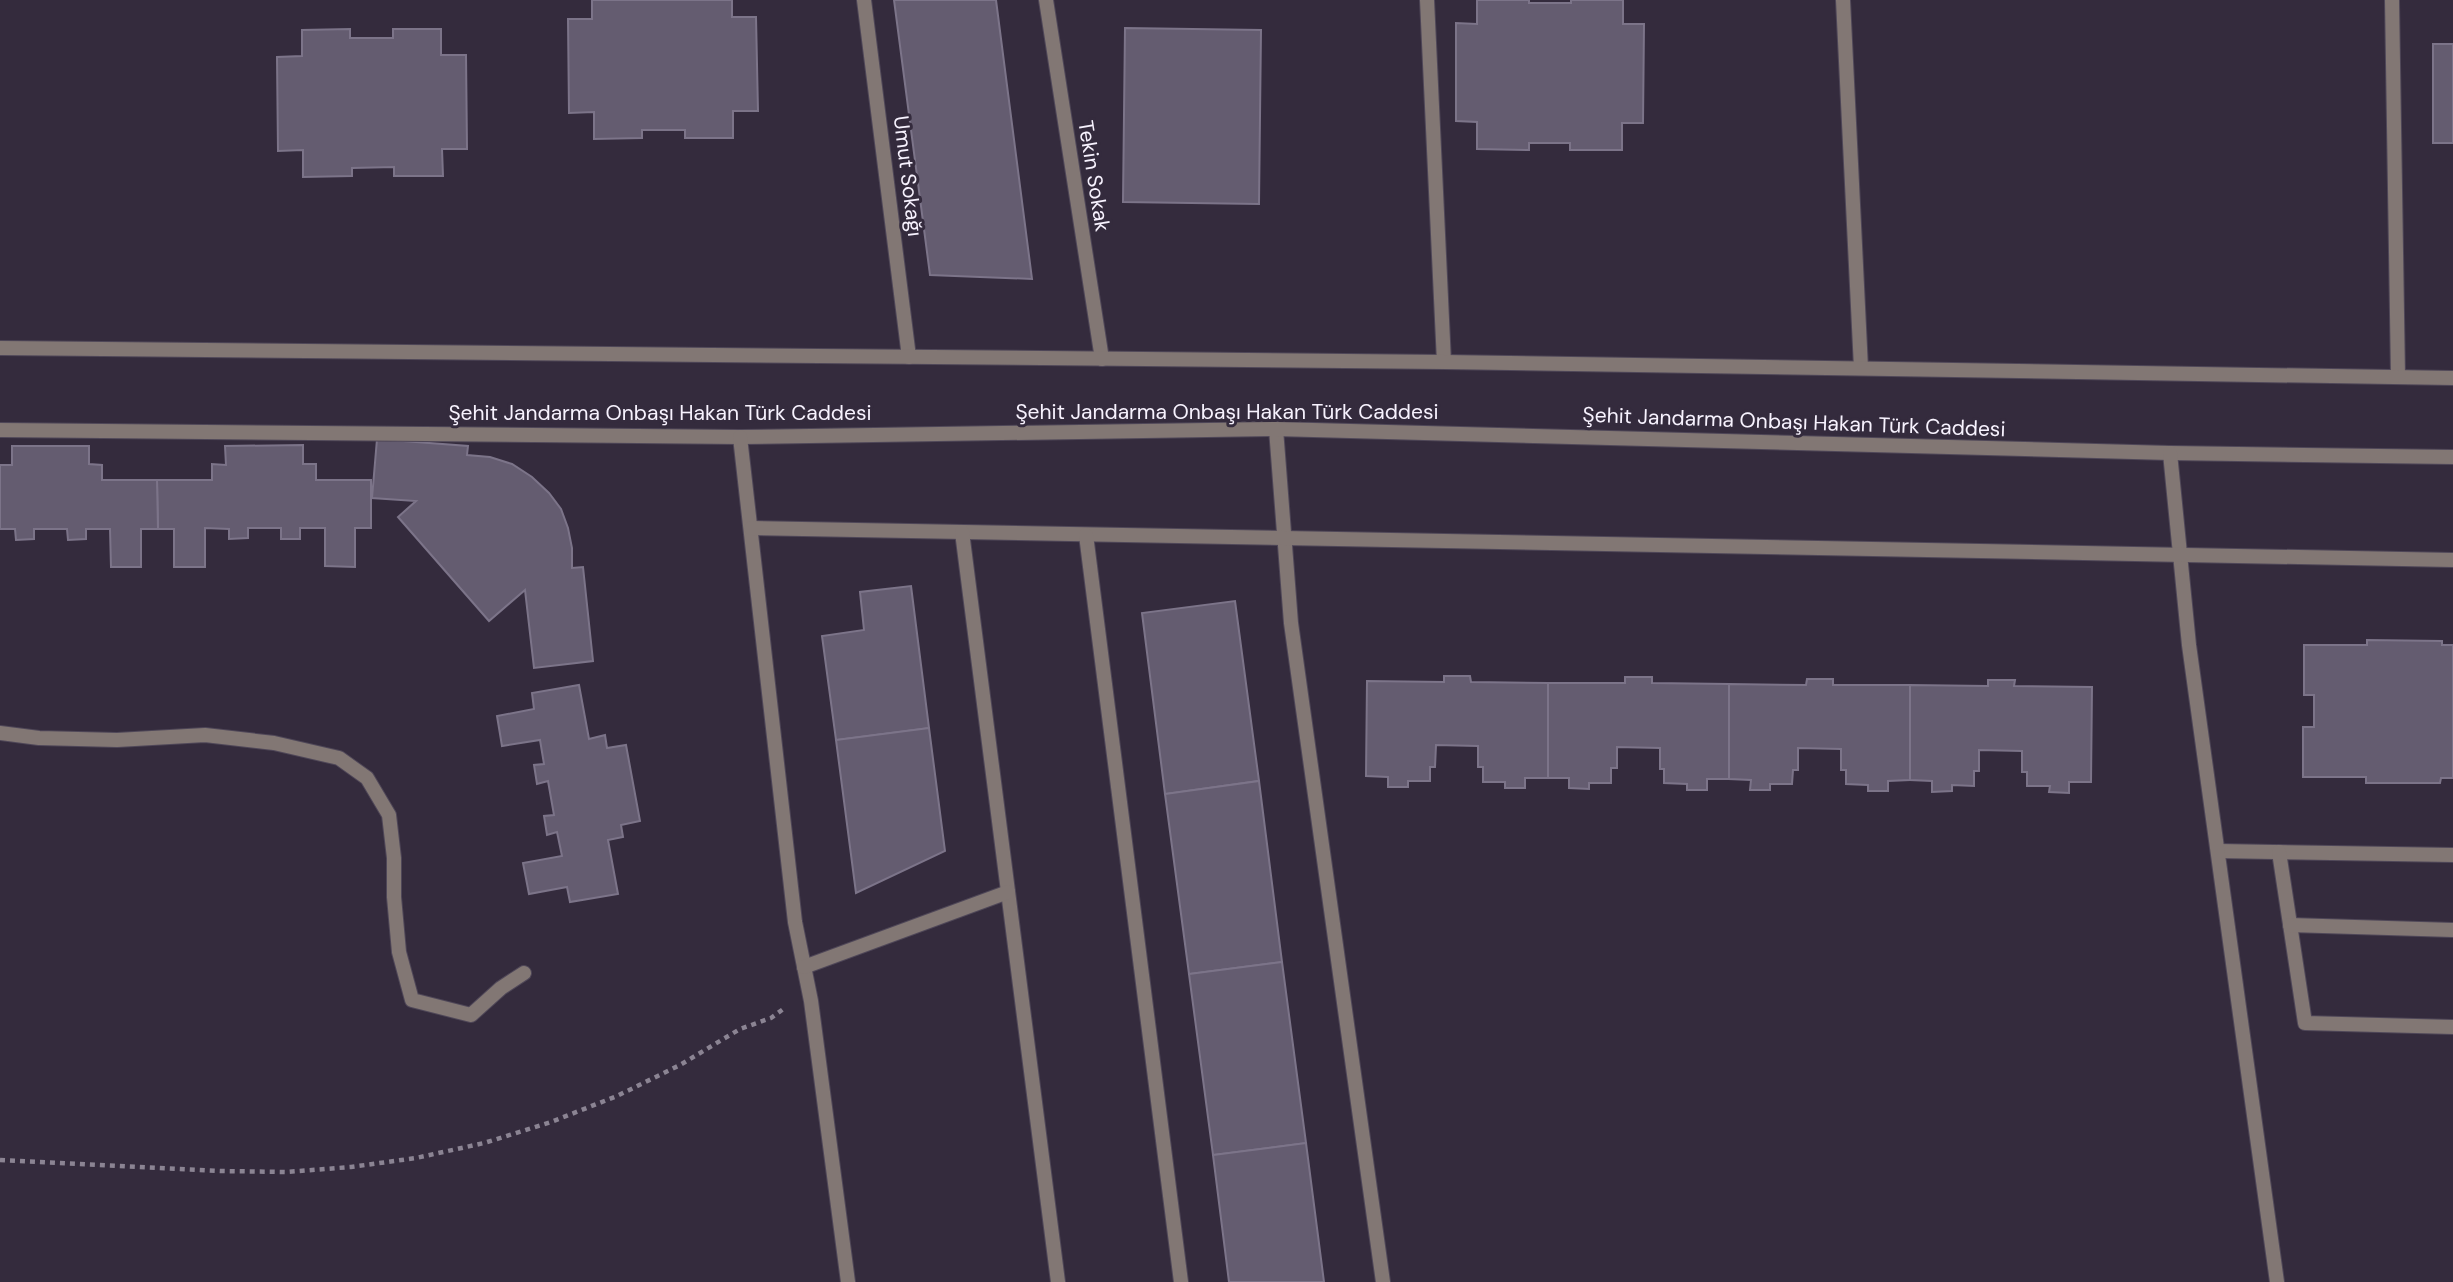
<svg xmlns="http://www.w3.org/2000/svg" width="2453" height="1282" font-family="'DM Sans',sans-serif">
<style>
.building{fill:#645c70;stroke:#7c7489;stroke-width:2}
.lines{fill:none;stroke-linecap:round;stroke-linejoin:round}
.service-casing{stroke:#4f4758;stroke-width:16}
.minor-casing{stroke:#4f4758;stroke-width:16}
.path{stroke:#8b8493;stroke-width:4.5;stroke-dasharray:5 5;stroke-linecap:butt}
.service{stroke:#827774;stroke-width:14}
.minor{stroke:#827774;stroke-width:14}
.labels{text-anchor:middle;dominant-baseline:central;stroke-width:6;stroke-linejoin:round;paint-order:stroke}
.street-label{font-size:21px;fill:#f7f2fe;stroke:#342b3d}
</style>
<rect width="100%" height="100%" fill="#342b3d"/>
<g class="building">
<path d="M 592,0 L 732,0 L 732,17 L 756,17 L 758,111 L 733,111 L 733,138 L 685,138 L 685,130 L 642,130 L 642,138 L 594,139 L 594,112 L 569,113 L 568,19 L 592,19 Z"/>
<path d="M 894,0 L 996,0 L 1032,279 L 930,275 Z"/>
<path d="M 1477,0 L 1529,0 L 1529,3 L 1571,3 L 1571,0 L 1623,0 L 1623,24 L 1644,24 L 1643,123 L 1622,123 L 1622,150 L 1570,150 L 1570,143 L 1529,143 L 1529,150 L 1477,149 L 1477,122 L 1456,121 L 1456,23 L 1477,24 Z"/>
<path d="M 1125,28 L 1261,30 L 1259,204 L 1123,202 Z"/>
<path d="M 350,29 L 350,38 L 393,38 L 393,29 L 441,29 L 441,55 L 466,55 L 467,149 L 442,149 L 443,176 L 394,176 L 394,167 L 352,168 L 352,176 L 303,177 L 303,150 L 278,151 L 277,57 L 302,56 L 302,30 Z"/>
<rect x="2433" y="44" width="20" height="99"/>
<path d="M 377,439 L 468,446 L 467,455 L 490,457 L 512,464 L 532,477 L 549,493 L 561,509 L 568,528 L 572,548 L 572,568 L 583,567 L 593,661 L 534,668 L 525,590 L 489,621 L 398,517 L 416,501 L 372,498 Z"/>
<path d="M 303,445 L 303,464 L 316,464 L 316,480 L 371,480 L 371,528 L 355,528 L 355,567 L 325,566 L 325,528 L 300,528 L 300,539 L 281,539 L 281,528 L 248,528 L 248,538 L 229,539 L 229,529 L 205,528 L 205,567 L 174,567 L 174,529 L 158,529 L 157,480 L 212,480 L 212,464 L 226,465 L 225,446 Z"/>
<path d="M 12,446 L 89,446 L 89,464 L 102,465 L 102,480 L 157,480 L 158,529 L 141,529 L 141,567 L 111,567 L 110,529 L 86,529 L 86,539 L 68,540 L 67,529 L 34,529 L 34,539 L 16,540 L 15,529 L 0,529 L 0,465 L 12,465 Z"/>
<path d="M 911,586 L 929,728 L 836,740 L 822,636 L 864,630 L 860,592 Z"/>
<path d="M 1235,601 L 1259,781 L 1165,794 L 1142,613 Z"/>
<path d="M 2367,640 L 2442,641 L 2442,645 L 2453,645 L 2453,778 L 2441,778 L 2440,783 L 2366,783 L 2366,777 L 2303,777 L 2303,727 L 2314,727 L 2314,695 L 2304,695 L 2304,645 L 2367,645 Z"/>
<path d="M 1444,676 L 1470,676 L 1471,682 L 1548,683 L 1548,778 L 1525,778 L 1525,788 L 1505,788 L 1505,782 L 1483,782 L 1483,767 L 1478,767 L 1478,746 L 1436,745 L 1435,767 L 1430,767 L 1430,781 L 1408,781 L 1408,787 L 1388,787 L 1388,777 L 1366,776 L 1367,681 L 1444,682 Z"/>
<path d="M 1625,677 L 1652,677 L 1652,683 L 1729,684 L 1729,779 L 1707,779 L 1707,790 L 1687,790 L 1687,784 L 1664,783 L 1664,769 L 1660,769 L 1660,748 L 1617,747 L 1617,768 L 1611,768 L 1611,783 L 1589,783 L 1589,789 L 1569,788 L 1569,778 L 1548,778 L 1548,683 L 1625,683 Z"/>
<path d="M 1807,679 L 1833,679 L 1833,685 L 1910,685 L 1910,780 L 1888,781 L 1888,791 L 1868,791 L 1868,785 L 1846,784 L 1846,770 L 1841,770 L 1841,749 L 1798,748 L 1798,770 L 1793,770 L 1792,784 L 1770,784 L 1770,790 L 1750,790 L 1751,780 L 1729,779 L 1729,684 L 1806,685 Z"/>
<path d="M 1988,680 L 2015,680 L 2014,686 L 2092,687 L 2091,782 L 2069,782 L 2069,793 L 2049,792 L 2050,786 L 2027,786 L 2027,772 L 2022,772 L 2022,751 L 1979,750 L 1979,771 L 1974,771 L 1974,786 L 1952,785 L 1952,791 L 1932,792 L 1932,781 L 1910,780 L 1910,685 L 1988,686 Z"/>
<path d="M 579,685 L 589,739 L 605,735 L 607,748 L 626,745 L 640,821 L 621,825 L 623,837 L 608,840 L 618,894 L 570,902 L 567,887 L 529,894 L 523,863 L 562,856 L 557,832 L 547,835 L 544,816 L 554,815 L 548,781 L 537,784 L 534,765 L 544,764 L 540,740 L 502,746 L 497,716 L 534,709 L 532,693 Z"/>
<path d="M 929,728 L 945,851 L 856,893 L 836,740 Z"/>
<path d="M 1259,781 L 1282,962 L 1189,974 L 1165,794 Z"/>
<path d="M 1282,962 L 1306,1143 L 1213,1155 L 1189,974 Z"/>
<path d="M 1306,1143 L 1324,1282 L 1229,1282 L 1213,1155 Z"/>
</g>
<g class="lines">
<defs>
<g id="service">
<path d="M 0,733 L 39,738 L 117,740 L 205,735 L 274,743 L 339,758 L 367,778 L 389,815 L 394,858 L 394,897 L 399,952 L 412,1000 L 471,1015 L 501,988 L 524,973"/>
<path d="M 2218,851 L 2453,855"/>
<path d="M 2279,852 L 2305,1023 L 2453,1027"/>
<path d="M 2290,925 L 2453,930"/>
</g>
<g id="minor">
<path d="M 864,0 L 909,357"/>
<path d="M 1046,0 L 1102,359"/>
<path d="M 1427,0 L 1444,362"/>
<path d="M 1843,0 L 1861,368"/>
<path d="M 2392,0 L 2398,377"/>
<path d="M 0,348 L 1444,362 L 2453,378"/>
<path d="M 1276,429 L 1291,623 L 1383,1282"/>
<path d="M 0,430 L 740,437 L 1276,429 L 2170,453 L 2453,457"/>
<path d="M 740,437 L 795,922 L 811,1001 L 848,1282"/>
<path d="M 2170,453 L 2189,645 L 2277,1282"/>
<path d="M 751,528 L 2453,560"/>
<path d="M 962,532 L 1058,1282"/>
<path d="M 1086,535 L 1181,1282"/>
<path d="M 804,967 L 1008,892"/>
</g>
</defs>
<use href="#service" class="service-casing"/>
<use href="#minor" class="minor-casing"/>
<path class="path" d="M 0,1160 L 221,1171 L 286,1172 L 351,1167 L 416,1158 L 484,1143 L 551,1122 L 617,1096 L 680,1065 L 740,1029 L 771,1018 L 786,1007"/>
<use href="#service" class="service"/>
<use href="#minor" class="minor"/>
</g>
<g class="labels">
<g class="street-label">
<text transform="translate(908 176) rotate(83)">Umut Sokağı</text>
<text transform="translate(1094 176) rotate(81)">Tekin Sokak</text>
<text x="1227" y="412">Şehit Jandarma Onbaşı Hakan Türk Caddesi</text>
<text x="660" y="413">Şehit Jandarma Onbaşı Hakan Türk Caddesi</text>
<text transform="translate(1794 422) rotate(2)">Şehit Jandarma Onbaşı Hakan Türk Caddesi</text>
</g>
</g>
</svg>
